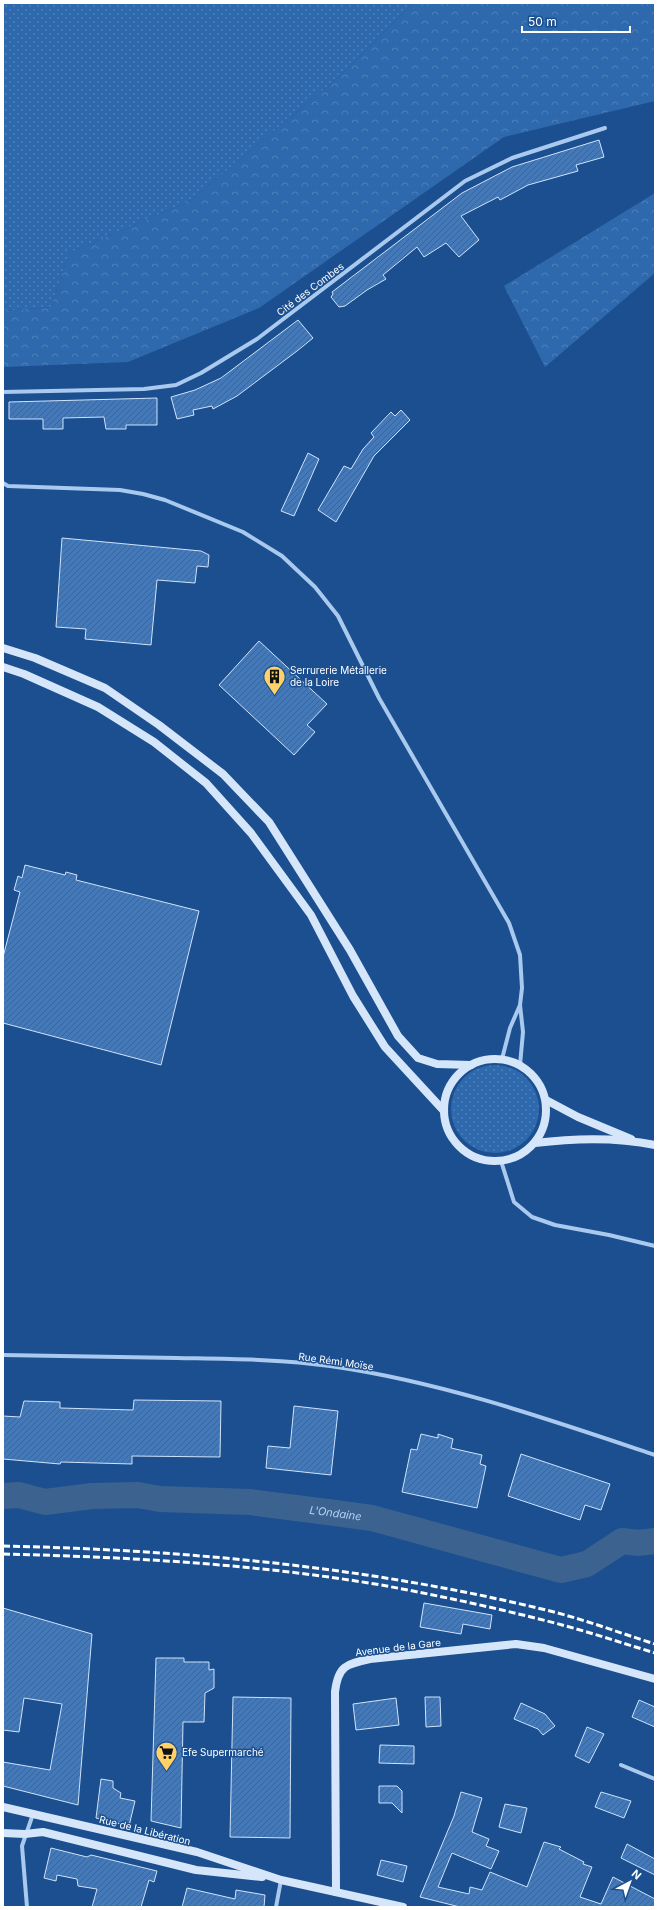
<svg xmlns="http://www.w3.org/2000/svg" width="658" height="1910" font-family="Inter,sans-serif">
<style>
.grass{fill:url(#grass-dots)}
.forest{fill:url(#forest-crowns)}
.lines{fill:none;stroke-linecap:round;stroke-linejoin:round}
.river{stroke:#3c6290;stroke-width:26}
.building{fill:url(#building-hatch);stroke:#cfe3fa}
.street{stroke:#a9c9ee;stroke-width:4}
.secondary{stroke:#d6e6fa;stroke-width:8}
.rail{stroke:#fff;stroke-width:3;stroke-dasharray:7 3;stroke-linecap:butt}
.labels{text-anchor:middle;dominant-baseline:central;stroke-width:3;stroke-linejoin:round;paint-order:stroke}
.street-label{font-size:10px;fill:#fff;stroke:#1b4f8f}
.poi-label{font-size:10px;fill:#fff;stroke:#1b4f8f;text-anchor:start}
.water-label{font-size:11px;font-style:italic;fill:#b5d3f5;stroke:#1b4f8f}
</style>
<defs>
<pattern id="grass-dots" width="8" height="8" patternUnits="userSpaceOnUse"><rect width="8" height="8" fill="#2e69ad"/><path d="M2 2h.1M6 6h.1" fill="none" stroke="#4d80b9" stroke-width="1.8" stroke-linecap="round"/></pattern>
<pattern id="forest-crowns" width="20" height="18" patternUnits="userSpaceOnUse"><rect width="20" height="18" fill="#2e69ad"/><path d="M2 6a3 3 0 1 1 6 0M12 15a3 3 0 1 1 6 0" fill="none" stroke="#4d80b9"/></pattern>
<pattern id="building-hatch" width="6" height="6" patternUnits="userSpaceOnUse"><rect width="6" height="6" fill="#4478b7"/><path d="M-1 1l2-2M0 6l6-6M5 7l2-2" fill="none" stroke="#486282"/></pattern>
</defs>
<rect width="100%" height="100%" fill="#1b4f8f"/>
<g class="grass">
<path d="M 3,3 L 413,3 L 341,75 L 190,201 L 69,253 L 51,307 L 3,311 Z"/>
<circle cx="495" cy="1109" r="44"/>
</g>
<g class="forest">
<path d="M 413,3 L 655,3 L 655,101 L 504,137 L 259,308 L 128,362 L 3,367 L 3,311 L 51,307 L 69,253 L 190,201 L 341,75 Z"/>
<path d="M 655,193 L 655,273 L 545,367 L 504,286 Z"/>
</g>
<g class="lines">
<path class="river" id="s1" d="M 3,1496 L 19,1495 L 45,1502 L 92,1496 L 138,1495 L 160,1499 L 250,1502 L 335,1513 L 372,1518 L 561,1570 L 587,1564 L 622,1541 L 638,1543 L 655,1541"/>
</g>
<g class="building">
<path d="M 599,140 L 604,157 L 576,165 L 578,171 L 528,185 L 500,200 L 498,197 L 461,216 L 479,240 L 459,257 L 446,243 L 424,257 L 417,247 L 383,275 L 386,279 L 367,290 L 345,306 L 339,307 L 331,297 L 333,294 L 332,292 L 462,193 L 512,167 Z"/>
<path d="M 298,320 L 313,338 L 297,351 L 237,396 L 213,409 L 212,406 L 193,410 L 194,415 L 177,419 L 171,397 L 195,390 L 221,378 Z"/>
<path d="M 157,398 L 157,425 L 126,425 L 126,429 L 106,429 L 104,417 L 63,418 L 63,429 L 43,429 L 43,419 L 9,419 L 9,402 Z"/>
<path d="M 401,410 L 410,420 L 374,456 L 336,522 L 318,510 L 344,466 L 351,469 L 363,449 L 374,437 L 371,433 L 391,412 L 395,416 Z"/>
<path d="M 308,453 L 319,459 L 294,516 L 281,511 Z"/>
<path d="M 62,538 L 201,551 L 209,555 L 208,567 L 197,566 L 195,583 L 157,580 L 151,645 L 85,639 L 86,629 L 56,627 Z"/>
<path d="M 259,641 L 327,704 L 307,725 L 315,732 L 294,755 L 219,685 Z"/>
<path d="M 25,865 L 65,875 L 66,872 L 77,875 L 76,880 L 199,911 L 161,1065 L 3,1023 L 3,957 L 20,892 L 14,890 L 18,876 L 22,878 Z"/>
<path d="M 134,1400 L 221,1401 L 220,1457 L 132,1456 L 132,1464 L 61,1462 L 60,1464 L 3,1459 L 3,1416 L 20,1417 L 24,1401 L 60,1402 L 60,1408 L 133,1410 Z"/>
<path d="M 294,1406 L 338,1411 L 331,1475 L 266,1468 L 268,1446 L 290,1448 Z"/>
<path d="M 421,1434 L 438,1438 L 438,1434 L 453,1439 L 451,1448 L 482,1455 L 480,1464 L 486,1466 L 477,1508 L 402,1492 L 411,1449 L 417,1450 Z"/>
<path d="M 521,1454 L 610,1484 L 601,1510 L 585,1505 L 580,1520 L 508,1496 Z"/>
<path d="M 424,1603 L 492,1615 L 490,1629 L 463,1624 L 461,1634 L 420,1627 Z"/>
<path d="M 3,1608 L 92,1634 L 78,1805 L 3,1786 L 3,1762 L 50,1770 L 62,1704 L 24,1698 L 19,1732 L 3,1730 Z"/>
<path d="M 156,1658 L 184,1658 L 184,1662 L 209,1662 L 209,1670 L 214,1669 L 214,1688 L 205,1693 L 204,1722 L 183,1722 L 181,1828 L 151,1821 Z"/>
<path d="M 233,1697 L 291,1698 L 290,1838 L 230,1837 Z"/>
<path d="M 425,1697 L 440,1697 L 441,1726 L 426,1727 Z"/>
<path d="M 396,1698 L 399,1725 L 356,1730 L 353,1704 Z"/>
<path d="M 639,1700 L 655,1707 L 655,1727 L 632,1717 Z"/>
<path d="M 521,1703 L 545,1714 L 555,1726 L 543,1735 L 538,1729 L 514,1719 Z"/>
<path d="M 587,1727 L 604,1734 L 589,1763 L 575,1756 Z"/>
<path d="M 380,1745 L 414,1746 L 414,1764 L 379,1763 Z"/>
<path d="M 101,1779 L 113,1781 L 113,1788 L 121,1793 L 120,1798 L 135,1801 L 129,1826 L 96,1818 Z"/>
<path d="M 379,1786 L 397,1786 L 402,1791 L 402,1813 L 392,1803 L 379,1803 Z"/>
<path d="M 461,1792 L 482,1798 L 472,1832 L 489,1839 L 486,1846 L 499,1851 L 491,1869 L 452,1853 L 438,1887 L 469,1894 L 470,1887 L 482,1890 L 490,1872 L 527,1887 L 544,1842 L 561,1847 L 559,1849 L 584,1862 L 583,1864 L 592,1867 L 580,1897 L 601,1904 L 613,1877 L 655,1899 L 655,1907 L 460,1907 L 420,1897 L 454,1816 Z"/>
<path d="M 601,1792 L 631,1801 L 624,1818 L 595,1807 Z"/>
<path d="M 505,1804 L 527,1808 L 521,1833 L 499,1827 Z"/>
<path d="M 627,1844 L 655,1859 L 655,1875 L 621,1858 Z"/>
<path d="M 51,1848 L 87,1857 L 91,1855 L 157,1871 L 154,1882 L 149,1880 L 141,1907 L 92,1907 L 97,1889 L 78,1886 L 77,1879 L 57,1875 L 56,1881 L 44,1878 Z"/>
<path d="M 381,1860 L 407,1866 L 403,1882 L 377,1875 Z"/>
<path d="M 187,1888 L 235,1899 L 236,1890 L 265,1895 L 264,1907 L 182,1907 Z"/>
</g>
<g class="lines">
<g class="street">
<path d="M 3,392 L 144,389 L 176,385 L 201,373 L 257,339 L 465,181 L 512,158 L 605,128"/>
<path d="M 3,483 L 8,486 L 120,490 L 143,494 L 165,500 L 243,532 L 282,556 L 315,587 L 338,616 L 379,698 L 509,923 L 520,955 L 522,988 L 520,1005 L 523,1032 L 520,1065"/>
<path d="M 502,1059 L 510,1028 L 520,1005"/>
<path d="M 501,1161 L 514,1202 L 532,1217 L 555,1225 L 609,1235 L 655,1246"/>
<path d="M 3,1355 C 61,1356 119,1357 177,1358 C 228,1359 279,1359 330,1366 C 442,1382 548,1419 655,1455"/>
<path d="M 621,1765 L 655,1779"/>
<path d="M 27,1907 L 22,1846 L 33,1814"/>
<path d="M 276,1907 L 281,1880"/>
</g>
<g class="secondary">
<path d="M 3,648 L 35,658 L 105,688 L 159,725 L 223,774 L 269,822 L 350,950 L 398,1036 L 418,1058 L 437,1064 L 471,1065"/>
<path d="M 3,667 L 24,674 L 98,707 L 154,742 L 206,783 L 251,833 L 311,915 L 353,996 L 385,1047 L 444,1111"/>
<circle cx="495" cy="1110" r="51"/>
<path d="M 546,1100 L 578,1117 L 631,1139"/>
<path d="M 535,1143 C 575,1138 616,1137 655,1145"/>
<path d="M 3,1807 L 197,1852 L 281,1880 L 403,1907"/>
<path d="M 3,1833 L 25,1834 L 43,1832 L 196,1870 L 262,1877"/>
<path d="M 336,1892 L 335,1692 C 338,1666 346,1664 370,1659 L 516,1644 L 544,1648 L 655,1679"/>
</g>
<g class="rail">
<path d="M 3,1546 C 187,1550 371,1567 550,1611 C 586,1620 620,1633 655,1644"/>
<path d="M 3,1554 C 129,1557 256,1564 381,1585 C 436,1595 492,1607 547,1621 C 583,1630 619,1642 655,1653"/>
</g>
</g>
<defs>
<symbol id="building-pin" viewBox="-11 -11 22 30"><path d="M0 17L-7.5 6A9.5 9.5 0 1 1 7.5 6Z" fill="#ffd166" stroke="#1b4f8f"/><path d="M-4-6H4V6H1V3H-1V6H-4ZM-2.5-4.3h1.7v1.8h-1.7ZM.8-4.3h1.7v1.8H.8ZM-2.5-1h1.7V.8h-1.7ZM.8-1h1.7V.8H.8Z" fill="#111"/></symbol>
<symbol id="supermarket-pin" viewBox="-11 -11 22 30"><path d="M0 17L-7.5 6A9.5 9.5 0 1 1 7.5 6Z" fill="#ffd166" stroke="#1b4f8f"/><path d="M-6-5.5h2.5l.6 2H6L4.5 2H-2.5L-4.4-4H-6ZM-1.5 3.2a1.3 1.3 0 1 0 .1 0ZM3 3.2a1.3 1.3 0 1 0 .1 0Z" fill="#111"/></symbol>
</defs>
<g fill-rule="evenodd">
<use href="#building-pin" x="262" y="664" width="25" height="34"/>
<use href="#supermarket-pin" x="154" y="1740" width="25" height="34"/>
</g>
<g class="labels">
<g class="street-label">
<text transform="translate(310 289) rotate(-37)">Cité des Combes</text>
<text transform="translate(336 1361) rotate(8)">Rue Rémi Moïse</text>
<text transform="translate(398 1647) rotate(-7)">Avenue de la Gare</text>
<text transform="translate(145 1830) rotate(14)">Rue de la Libération</text>
</g>
<g class="poi-label">
<text x="290" y="670">Serrurerie Métallerie<tspan x="290" dy="12">de la Loire</tspan></text>
<text x="182" y="1752">Efe Supermarché</text>
</g>
<g class="water-label">
<text stroke="none"><textPath href="#s1" startOffset="335">L'Ondaine</textPath></text>
</g>
</g>
<rect width="658" height="1910" fill="none" stroke="#ffffff" stroke-width="8"/>
<g transform="translate(630 1882) rotate(41)" stroke="#1b4f8f" stroke-width="3" paint-order="stroke">
<path d="M0-3L7 15L0 10L-7 15Z" fill="#ffffff"/>
<text y="-6" font-size="11" font-weight="bold" text-anchor="middle" fill="#ffffff">N</text>
</g>
<path d="M522 26v6h108v-6" fill="none" stroke="#ffffff" stroke-width="2"/>
<text x="528" y="26" font-size="12" fill="#ffffff" stroke="#1b4f8f" stroke-width="3" paint-order="stroke">50 m</text>
</svg>
